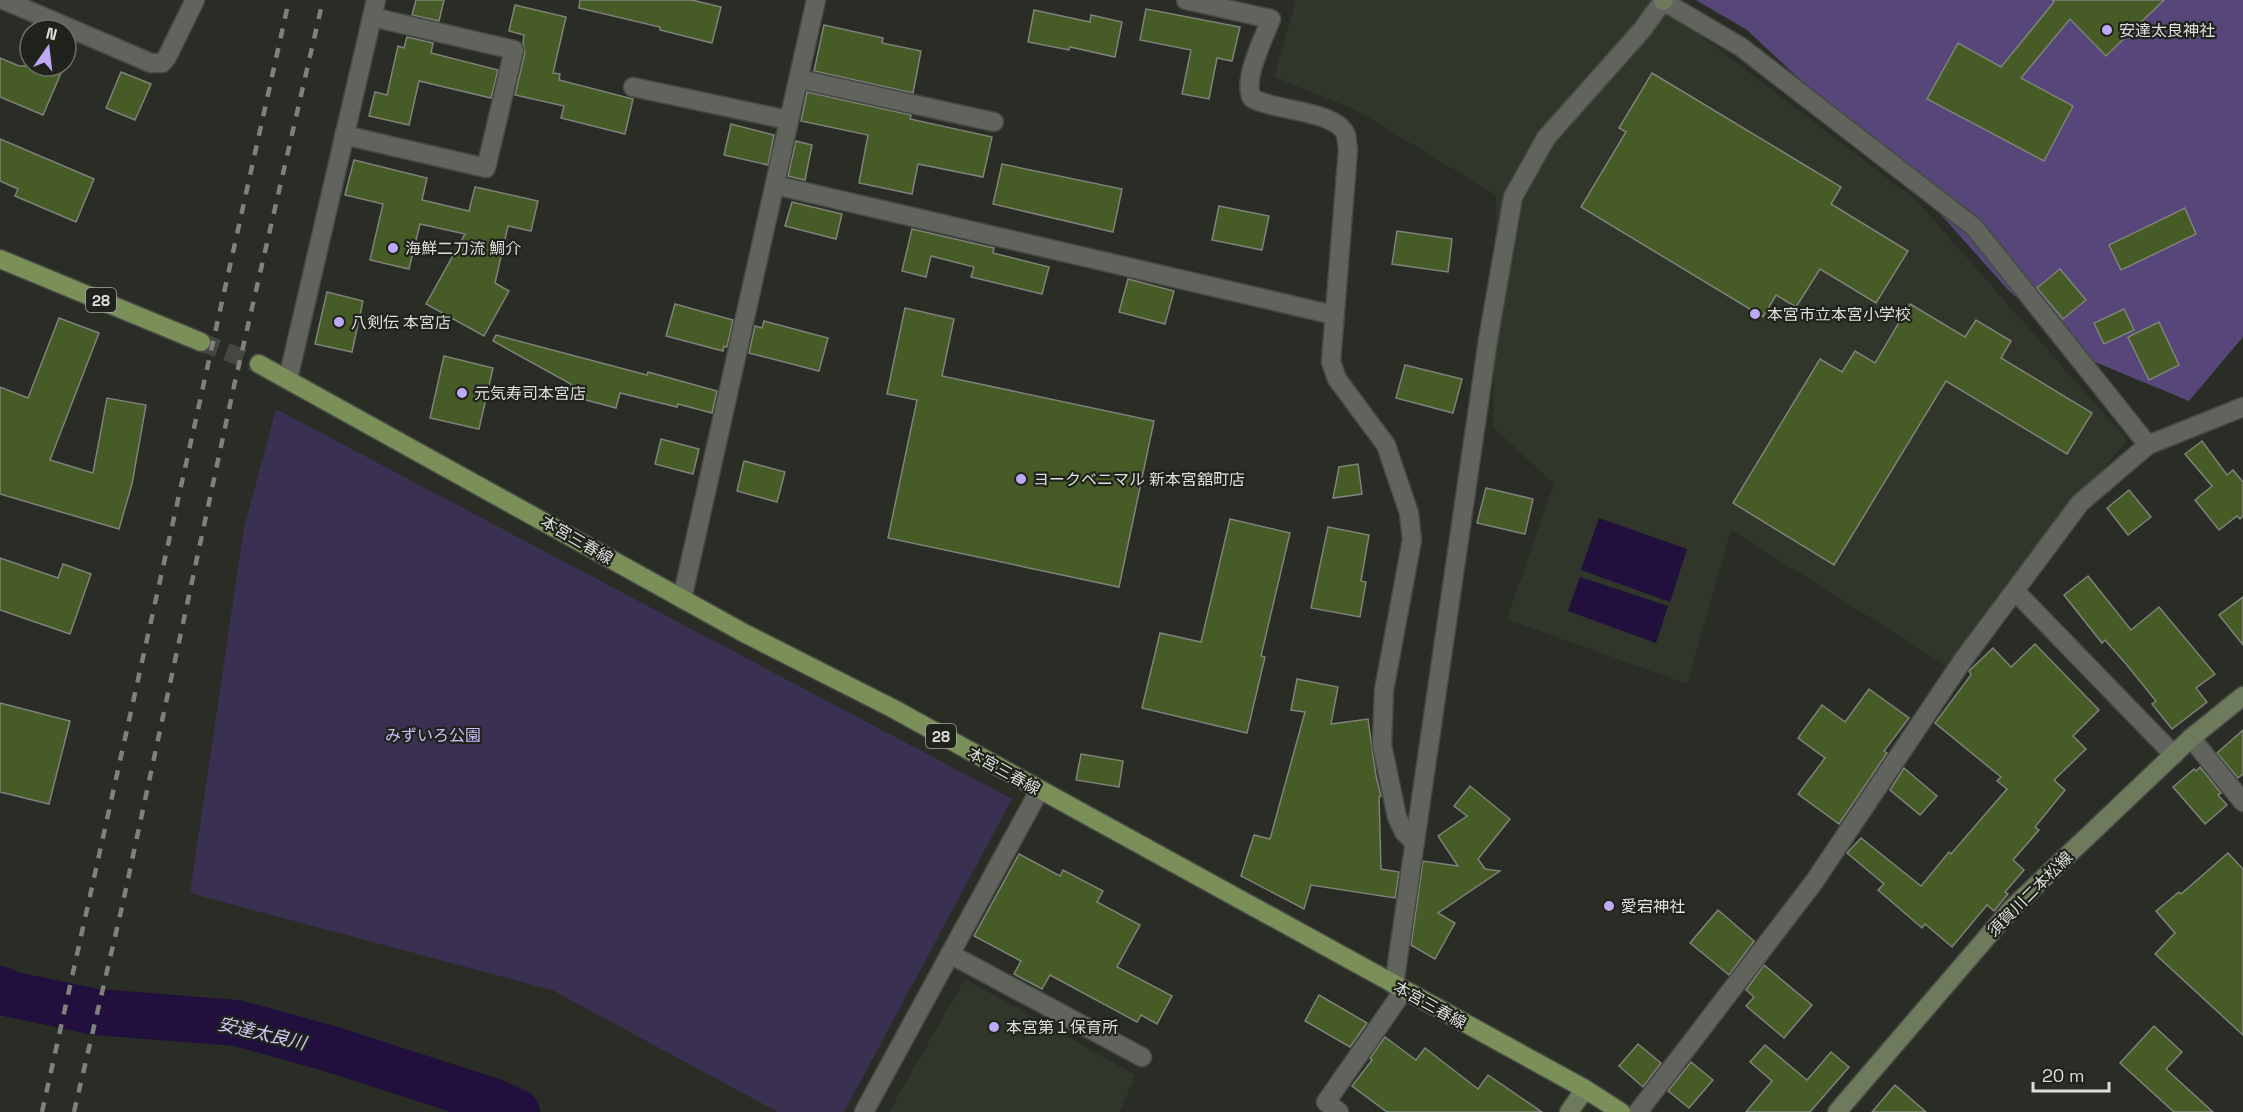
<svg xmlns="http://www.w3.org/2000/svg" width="2243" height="1112" font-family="'Space Grotesk','Noto Sans JP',sans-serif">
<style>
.built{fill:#30362a}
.green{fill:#3a3052}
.forest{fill:#564679}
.water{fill:#210f3d}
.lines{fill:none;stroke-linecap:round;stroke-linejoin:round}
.river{stroke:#210f3d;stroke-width:46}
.building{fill:#465b25;stroke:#7e827a;stroke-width:1.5}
.primary-tunnel{stroke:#454841;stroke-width:18;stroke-dasharray:18 9;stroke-linecap:butt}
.street-casing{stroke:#474a44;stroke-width:21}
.secondary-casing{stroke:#474a44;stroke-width:21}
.primary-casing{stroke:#474a44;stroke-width:21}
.street{stroke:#61645d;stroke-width:18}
.secondary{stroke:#6d7a5b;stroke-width:18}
.primary{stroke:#7a9058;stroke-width:18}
.rail{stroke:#7f817c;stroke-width:4.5;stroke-dasharray:10 10;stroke-linecap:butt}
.poi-dot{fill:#bea9f4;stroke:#20231c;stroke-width:2}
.labels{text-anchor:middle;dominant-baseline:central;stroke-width:4.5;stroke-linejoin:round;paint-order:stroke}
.shield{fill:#20231c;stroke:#a4a7a2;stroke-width:1.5}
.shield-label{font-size:15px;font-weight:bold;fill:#dddfdb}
.poi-label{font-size:16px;fill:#dddfdb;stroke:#20231c;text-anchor:start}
.street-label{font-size:16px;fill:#dddfdb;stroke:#20231c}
.park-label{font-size:16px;fill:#cfbdfe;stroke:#20231c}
.water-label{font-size:18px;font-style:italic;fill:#d1c5f5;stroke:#20231c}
</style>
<rect width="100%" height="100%" fill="#2a2d26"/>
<g class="built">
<path d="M 1296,0 L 1662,0 L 1681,20 L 1917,201 L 2127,440 L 1947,666 L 1731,530 L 1687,684 L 1507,619 L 1554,484 L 1493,427 L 1496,195 L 1356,110 L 1274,77 Z"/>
<path d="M 965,979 L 1135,1075 L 1120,1112 L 889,1112 Z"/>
</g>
<path class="green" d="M 276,409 L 1012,799 L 844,1112 L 778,1112 L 552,990 L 190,893 L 244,528 Z"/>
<path class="forest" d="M 1696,0 L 2243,0 L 2243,337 L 2189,401 L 2090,360 L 2008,290 L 1928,200 L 1747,30 Z"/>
<g class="water">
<path d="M 1599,518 L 1687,549 L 1670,602 L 1581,570 Z"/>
<path d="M 1580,577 L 1668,606 L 1656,643 L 1568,611 Z"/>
</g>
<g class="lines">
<path class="river" d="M 0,989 L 10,994 L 96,1012 L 237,1023 L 331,1049 L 495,1102 L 517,1112"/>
</g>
<g class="building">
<path d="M 416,0 L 444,0 L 439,21 L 412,15 Z"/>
<path d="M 580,0 L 692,0 L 721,7 L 712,43 L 660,30 L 660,27 L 579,8 Z"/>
<path d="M 2052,0 L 2164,0 L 2106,56 L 2070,19 L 2021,78 L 2073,106 L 2044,161 L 1927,99 L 1958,43 L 2001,67 L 2054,2 Z"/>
<path d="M 515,5 L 566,17 L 553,73 L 560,74 L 559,80 L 633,99 L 625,134 L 561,118 L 564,106 L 515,95 L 525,52 L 523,43 L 524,35 L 509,31 Z"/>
<path d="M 1146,9 L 1240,27 L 1232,61 L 1217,58 L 1209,99 L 1182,94 L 1191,50 L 1140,40 Z"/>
<path d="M 1034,10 L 1090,22 L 1091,15 L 1122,22 L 1115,57 L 1070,47 L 1069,50 L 1028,42 Z"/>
<path d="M 824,25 L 883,38 L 882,43 L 921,51 L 913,93 L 814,71 Z"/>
<path d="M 407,37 L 433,43 L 431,53 L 498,70 L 491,98 L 419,81 L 409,125 L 369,116 L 375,92 L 387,95 L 398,46 L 404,48 Z"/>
<path d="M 0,58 L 19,66 L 64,66 L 43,115 L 0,97 Z"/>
<path d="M 121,72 L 151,84 L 135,120 L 106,108 Z"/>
<path d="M 1652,73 L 1841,187 L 1831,204 L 1908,251 L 1876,303 L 1820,269 L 1796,307 L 1776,295 L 1763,317 L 1581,207 L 1626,132 L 1619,128 Z"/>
<path d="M 807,92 L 911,115 L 910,119 L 992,137 L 983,177 L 918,164 L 912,194 L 859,183 L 868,135 L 801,121 Z"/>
<path d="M 731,124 L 774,135 L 768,165 L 724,155 Z"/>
<path d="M 0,139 L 94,179 L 76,222 L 15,196 L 18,189 L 0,181 Z"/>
<path d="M 796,141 L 812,145 L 805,180 L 788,176 Z"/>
<path d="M 354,160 L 427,178 L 422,200 L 469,211 L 475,187 L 538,201 L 531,231 L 508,226 L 495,283 L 509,291 L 484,336 L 426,304 L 465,234 L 420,224 L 409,269 L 370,260 L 383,204 L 345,195 Z"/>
<path d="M 1002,164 L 1122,189 L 1113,232 L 993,204 Z"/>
<path d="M 792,202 L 842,214 L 836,239 L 785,226 Z"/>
<path d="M 1219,206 L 1269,216 L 1262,250 L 1212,240 Z"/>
<path d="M 2185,208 L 2196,234 L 2121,270 L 2109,245 Z"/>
<path d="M 912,229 L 994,248 L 993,253 L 1049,267 L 1042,294 L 971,277 L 974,267 L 931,256 L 926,277 L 902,271 Z"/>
<path d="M 1397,231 L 1452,239 L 1448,272 L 1392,264 Z"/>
<path d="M 2060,269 L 2086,300 L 2063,319 L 2037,288 Z"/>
<path d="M 1128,279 L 1174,291 L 1165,324 L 1119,312 Z"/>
<path d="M 327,292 L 363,301 L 352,352 L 315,344 Z"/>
<path d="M 675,304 L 733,320 L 727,347 L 724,346 L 723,351 L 666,336 Z"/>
<path d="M 1910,304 L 1965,337 L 1976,320 L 2011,341 L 2001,358 L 2092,413 L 2067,454 L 1946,381 L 1834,565 L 1733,503 L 1820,359 L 1842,372 L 1855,351 L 1875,363 Z"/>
<path d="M 905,308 L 954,319 L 942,376 L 1154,421 L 1119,587 L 888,538 L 917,400 L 887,394 Z"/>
<path d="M 2124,309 L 2134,330 L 2104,344 L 2094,323 Z"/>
<path d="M 59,318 L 99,333 L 50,460 L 93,473 L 107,398 L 146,405 L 132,484 L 119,529 L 0,494 L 0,387 L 28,398 Z"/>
<path d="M 764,321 L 828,338 L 819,371 L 749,353 L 755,326 L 762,328 Z"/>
<path d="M 2159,322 L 2179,365 L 2149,380 L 2128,337 Z"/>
<path d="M 496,335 L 647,375 L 648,372 L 717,391 L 712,413 L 678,404 L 677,407 L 620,393 L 616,408 L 567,395 L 571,384 L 493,341 Z"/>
<path d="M 444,356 L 493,368 L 479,429 L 430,418 Z"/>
<path d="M 1405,365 L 1462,379 L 1453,413 L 1396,398 Z"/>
<path d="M 661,439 L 699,449 L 693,474 L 655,464 Z"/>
<path d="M 2202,441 L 2227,475 L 2233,470 L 2243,482 L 2243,516 L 2240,519 L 2237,516 L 2219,530 L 2195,500 L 2212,486 L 2185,454 Z"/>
<path d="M 744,461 L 785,472 L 777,502 L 737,491 Z"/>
<path d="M 1358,464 L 1362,494 L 1333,498 L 1339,467 Z"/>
<path d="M 1486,488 L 1533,499 L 1525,534 L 1477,523 Z"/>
<path d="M 2129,490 L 2151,517 L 2128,535 L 2107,508 Z"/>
<path d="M 1230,519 L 1290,533 L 1261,656 L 1265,657 L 1247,733 L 1142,708 L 1160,633 L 1201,642 Z"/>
<path d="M 1328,527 L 1369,535 L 1361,581 L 1366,582 L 1360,617 L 1311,608 Z"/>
<path d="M 0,558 L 58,578 L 63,564 L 91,574 L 70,634 L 0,610 Z"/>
<path d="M 2088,576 L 2131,630 L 2159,607 L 2215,674 L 2196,688 L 2207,702 L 2172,729 L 2152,704 L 2156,701 L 2126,664 L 2105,640 L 2102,643 L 2064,595 Z"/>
<path d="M 2243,597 L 2243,645 L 2219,615 Z"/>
<path d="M 2035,644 L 2099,710 L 2073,736 L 2086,749 L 2054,780 L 2065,790 L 2035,827 L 2039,830 L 2013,860 L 2024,870 L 2005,892 L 2008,894 L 1994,911 L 1987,905 L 1952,947 L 1925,924 L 1922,928 L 1878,890 L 1884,884 L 1847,853 L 1861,838 L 1921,886 L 1949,852 L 1951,854 L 2007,789 L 1997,781 L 2001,777 L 1935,723 L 1971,675 L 1969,671 L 1993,648 L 2011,667 Z"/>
<path d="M 1297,679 L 1338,687 L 1331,724 L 1368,719 L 1376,776 L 1381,796 L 1379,797 L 1381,869 L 1399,872 L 1395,898 L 1311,885 L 1304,909 L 1241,876 L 1254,835 L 1270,839 L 1305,712 L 1291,710 Z"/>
<path d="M 1869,689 L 1909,718 L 1884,751 L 1887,753 L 1839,824 L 1798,794 L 1825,758 L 1798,738 L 1822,705 L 1845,722 Z"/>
<path d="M 0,703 L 70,721 L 49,804 L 0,792 Z"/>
<path d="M 2243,730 L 2243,774 L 2238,778 L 2217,753 Z"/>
<path d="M 1081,754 L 1123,761 L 1119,787 L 1076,780 Z"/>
<path d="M 2200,767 L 2221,793 L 2218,795 L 2227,805 L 2205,824 L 2173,787 L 2194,769 L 2196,771 Z"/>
<path d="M 1904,768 L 1937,796 L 1920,815 L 1890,790 Z"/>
<path d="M 1470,786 L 1510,819 L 1478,859 L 1485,869 L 1500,871 L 1438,913 L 1455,923 L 1435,959 L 1411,945 L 1423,861 L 1458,866 L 1438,836 L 1467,816 L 1454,806 Z"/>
<path d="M 2228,853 L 2243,869 L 2243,1035 L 2155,954 L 2175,933 L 2156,911 L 2179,892 L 2181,894 Z"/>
<path d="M 1019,854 L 1060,876 L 1063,870 L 1103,891 L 1097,902 L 1140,925 L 1117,967 L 1172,996 L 1157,1024 L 1141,1015 L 1137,1022 L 1050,975 L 1042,989 L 1014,974 L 1021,961 L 974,936 Z"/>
<path d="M 1718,910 L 1754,941 L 1729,975 L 1690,943 Z"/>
<path d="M 1764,965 L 1812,1005 L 1784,1038 L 1746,1006 L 1754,997 L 1746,990 Z"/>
<path d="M 1319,995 L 1367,1023 L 1350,1047 L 1305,1021 Z"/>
<path d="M 2154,1026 L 2182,1052 L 2166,1069 L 2213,1112 L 2174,1112 L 2120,1063 Z"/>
<path d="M 1385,1037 L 1416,1060 L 1425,1048 L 1478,1089 L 1488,1075 L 1542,1112 L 1387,1112 L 1352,1086 L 1372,1060 L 1370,1058 Z"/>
<path d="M 1638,1044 L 1661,1063 L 1643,1087 L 1619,1066 Z"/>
<path d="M 1765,1045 L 1807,1080 L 1831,1052 L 1849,1067 L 1810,1112 L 1746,1112 L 1772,1081 L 1750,1062 Z"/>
<path d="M 1691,1062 L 1713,1080 L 1689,1108 L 1668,1091 Z"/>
<path d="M 1895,1085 L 1926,1112 L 1872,1112 Z"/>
</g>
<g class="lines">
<path class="primary-tunnel" d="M 201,342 L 259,364"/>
<defs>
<g id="street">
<path d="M 4,0 L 151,63 L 162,63 L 167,57 L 195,0"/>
<path d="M 1186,0 L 1271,19 C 1264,38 1242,80 1252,98 C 1273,111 1337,110 1346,135 C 1347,139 1347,145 1348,149 L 1331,362 L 1337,379 L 1386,445 L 1409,513 L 1412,540 L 1384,690 L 1382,745 L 1397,817 L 1404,832 L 1415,843"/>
<path d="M 799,79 L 994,122"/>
<path d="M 633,87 L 788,120"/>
<path d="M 344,135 L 486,168 L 514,50 L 372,17"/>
<path d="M 775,185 L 1334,315"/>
<path d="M 288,379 L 376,0"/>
<path d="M 2015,591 L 2174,755"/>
<path d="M 682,599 L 816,0"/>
<path d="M 2191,738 L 2243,802"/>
<path d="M 950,954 L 1142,1057"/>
<path d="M 1394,985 L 1488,340 L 1513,197 L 1546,138 L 1642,30 L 1663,1 L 1741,47 L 1974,227 L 2148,445"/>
<path d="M 864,1112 L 1039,791"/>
<path d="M 1339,1112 L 1326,1102 L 1404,990"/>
<path d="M 1638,1112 L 1814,882 L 1963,660 L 2080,503 L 2148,445 L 2243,407"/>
</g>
<g id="secondary">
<path d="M 1663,1 L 1664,0"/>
<path d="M 1569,1112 L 1585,1089"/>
<path d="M 1837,1112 L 2011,909 L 2191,738 L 2243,696"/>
</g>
<g id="primary">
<path d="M 0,259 L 201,342"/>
<path d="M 259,364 L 744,633 L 892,708 L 1585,1089 L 1621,1112"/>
</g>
</defs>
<use href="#street" class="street-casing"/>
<use href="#secondary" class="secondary-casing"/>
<use href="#primary" class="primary-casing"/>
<use href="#street" class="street"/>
<use href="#secondary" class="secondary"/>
<use href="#primary" class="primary"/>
<g class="rail">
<path d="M 42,1112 L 289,0"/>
<path d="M 74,1112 L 122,907 L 234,386 L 323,0"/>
</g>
</g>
<g class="poi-dot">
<circle cx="2107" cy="30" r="6"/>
<circle cx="393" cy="248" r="6"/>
<circle cx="1755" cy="314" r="6"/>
<circle cx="339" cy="322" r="6"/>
<circle cx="462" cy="393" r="6"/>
<circle cx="1021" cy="479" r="6"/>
<circle cx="1609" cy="906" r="6"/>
<circle cx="994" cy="1027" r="6"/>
</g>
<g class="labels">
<g class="shield">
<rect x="86" y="288" width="30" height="24" rx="4.5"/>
<rect x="926" y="724" width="30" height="24" rx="4.5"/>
</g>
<g class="shield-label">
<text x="101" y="300">28</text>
<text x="941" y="736">28</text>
</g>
<g class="poi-label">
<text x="2119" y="30">安達太良神社</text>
<text x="405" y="248">海鮮二刀流 鯛介</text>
<text x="1767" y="314">本宮市立本宮小学校</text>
<text x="351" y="322">八剣伝 本宮店</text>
<text x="474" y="393">元気寿司本宮店</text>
<text x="1033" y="479">ヨークベニマル 新本宮舘町店</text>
<text x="1621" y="906">愛宕神社</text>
<text x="1006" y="1027">本宮第１保育所</text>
</g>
<g class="street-label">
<text transform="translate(577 540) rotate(30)">本宮三春線</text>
<text transform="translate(1004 771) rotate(29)">本宮三春線</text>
<text transform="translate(2030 894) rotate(-45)">須賀川二本松線</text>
<text transform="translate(1430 1005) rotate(29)">本宮三春線</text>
</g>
<g class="park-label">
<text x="433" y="735">みずいろ公園</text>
</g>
<g class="water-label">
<text transform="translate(262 1033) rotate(13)">安達太良川</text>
</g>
</g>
<g transform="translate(48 48) rotate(14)"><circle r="28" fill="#20231c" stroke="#6c6e68" stroke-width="1.5"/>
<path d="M0-4.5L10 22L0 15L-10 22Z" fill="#bea9f4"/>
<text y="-9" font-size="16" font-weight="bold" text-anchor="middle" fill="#dddfdb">N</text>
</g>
<path d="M2033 1082v9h76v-9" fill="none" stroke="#dddfdb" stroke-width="3"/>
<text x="2042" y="1082" font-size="18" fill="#dddfdb" stroke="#20231c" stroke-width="4.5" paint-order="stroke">20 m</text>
</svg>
